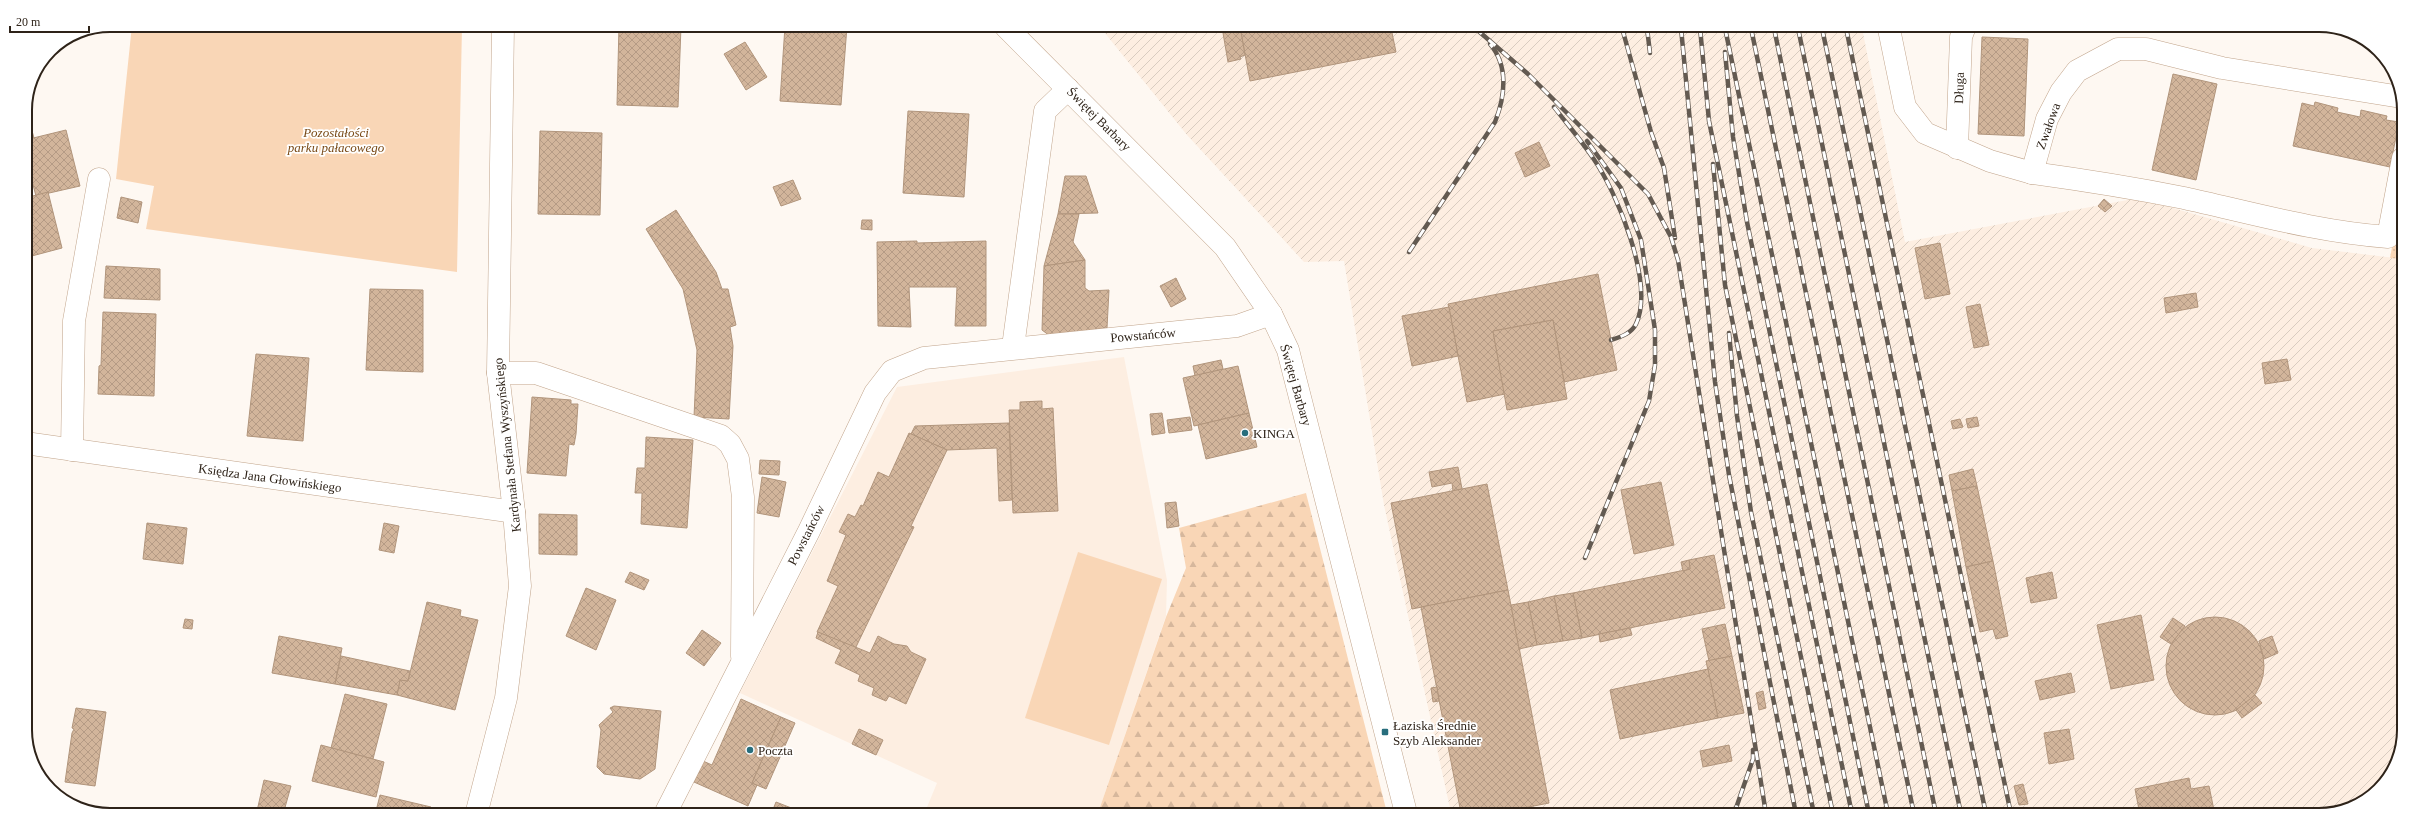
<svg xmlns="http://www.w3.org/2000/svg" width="2429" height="840" font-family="Georgia,serif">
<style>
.built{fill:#fdeee1}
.industrial{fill:url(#industrial-furrows)}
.grass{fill:url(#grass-dots)}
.forest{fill:url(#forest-firs)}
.park{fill:#f9d6b6}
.building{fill:url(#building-cross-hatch);stroke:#b1957c}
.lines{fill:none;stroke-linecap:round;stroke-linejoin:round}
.minor-casing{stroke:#c1a48b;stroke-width:23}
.tertiary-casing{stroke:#c1a48b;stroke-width:23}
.minor{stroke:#fff;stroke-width:22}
.tertiary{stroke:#fff;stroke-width:22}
.rail-casing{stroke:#635a51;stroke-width:4.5}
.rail{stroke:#fff;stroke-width:3;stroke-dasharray:9;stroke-linecap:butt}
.poi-dot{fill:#286e7d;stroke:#fff;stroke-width:1.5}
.labels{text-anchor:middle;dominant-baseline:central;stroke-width:3.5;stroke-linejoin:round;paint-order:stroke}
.street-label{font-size:13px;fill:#2e2319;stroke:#fff}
.park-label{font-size:13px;font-style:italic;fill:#794a17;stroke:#fff}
.poi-label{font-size:13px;fill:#2e2319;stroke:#fff;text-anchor:start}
.rim{fill:none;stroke:#2e2319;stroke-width:2}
</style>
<defs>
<pattern id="industrial-furrows" width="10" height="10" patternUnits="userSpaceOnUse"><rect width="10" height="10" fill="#fdeee1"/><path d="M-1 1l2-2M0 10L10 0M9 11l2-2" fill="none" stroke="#d9ccc0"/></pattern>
<pattern id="grass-dots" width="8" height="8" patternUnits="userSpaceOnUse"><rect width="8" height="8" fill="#f9d6b6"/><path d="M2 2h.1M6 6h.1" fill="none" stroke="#d6b79c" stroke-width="1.8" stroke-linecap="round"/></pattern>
<pattern id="forest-firs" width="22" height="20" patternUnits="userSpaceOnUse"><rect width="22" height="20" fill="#f9d6b6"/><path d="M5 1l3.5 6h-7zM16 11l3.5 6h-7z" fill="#d6b79c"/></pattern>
<pattern id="building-cross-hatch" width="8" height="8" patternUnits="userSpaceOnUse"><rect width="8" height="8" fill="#d2b59b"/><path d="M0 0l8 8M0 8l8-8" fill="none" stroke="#b59b85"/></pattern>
</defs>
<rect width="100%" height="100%" fill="#fef8f2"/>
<path class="built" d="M 1124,357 L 1167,580 L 1166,616 L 1098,813 L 925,812 L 937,783 L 740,693 L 897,387 Z"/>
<path class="industrial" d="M 1100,27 L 1862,28 L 1905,242 L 2138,198 L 2312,248 L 2403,259 L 2400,757 L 2371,798 L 2320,815 L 1451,813 L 1384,505 L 1344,261 L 1304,262 L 1187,135 Z"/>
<path class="grass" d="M 2403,190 L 2403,259 L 2390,258 Z"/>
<path class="forest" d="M 1306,493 L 1387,813 L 1098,813 L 1166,617 L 1186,568 L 1179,528 Z"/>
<g class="park">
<path d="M 132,25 L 462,26 L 457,272 L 146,229 L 154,186 L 116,179 Z"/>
<path d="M 1078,552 L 1162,579 L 1109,745 L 1025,718 Z"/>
</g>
<g class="building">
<path d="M 619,26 L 681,26 L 678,107 L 617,105 Z"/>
<path d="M 785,26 L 847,26 L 841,105 L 780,101 Z"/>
<path d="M 1240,27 L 1391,28 L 1396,52 L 1250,81 Z"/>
<path d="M 1235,31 L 1236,33 L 1241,32 L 1245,55 L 1240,57 L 1241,59 L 1228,62 L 1223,33 Z"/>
<path d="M 1982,37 L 2028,39 L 2024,136 L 1978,134 Z"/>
<path d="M 745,42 L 767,77 L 746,90 L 724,54 Z"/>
<path d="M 2173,74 L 2217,84 L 2196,180 L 2152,170 Z"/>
<path d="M 2315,102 L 2338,108 L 2337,112 L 2360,117 L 2361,110 L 2387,116 L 2386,120 L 2399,122 L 2390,167 L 2293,146 L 2302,103 L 2314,106 Z"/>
<path d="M 25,105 L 34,138 L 25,140 Z"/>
<path d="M 908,111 L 969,114 L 964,197 L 903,193 Z"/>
<path d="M 66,130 L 80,186 L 36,196 L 25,155 L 25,140 Z"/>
<path d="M 540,131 L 602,133 L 600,215 L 538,214 Z"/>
<path d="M 1539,142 L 1550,166 L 1525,177 L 1515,153 Z"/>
<path d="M 1065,176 L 1086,176 L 1098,213 L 1058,214 Z"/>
<path d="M 793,180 L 801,199 L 781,206 L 773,187 Z"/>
<path d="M 48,192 L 62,248 L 28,257 L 25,246 L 25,198 Z"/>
<path d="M 121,197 L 142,202 L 138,223 L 117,218 Z"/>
<path d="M 2104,199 L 2112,206 L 2105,212 L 2098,206 Z"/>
<path d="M 676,210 L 716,272 L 722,289 L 728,289 L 736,325 L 730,327 L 733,346 L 729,419 L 694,417 L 697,350 L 683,289 L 646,229 Z"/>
<path d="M 1058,214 L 1079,214 L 1073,242 L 1085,260 L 1044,266 Z"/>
<path d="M 862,220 L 872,220 L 872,230 L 861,229 Z"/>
<path d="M 917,241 L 917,243 L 986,241 L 986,326 L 955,326 L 957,287 L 909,287 L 911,327 L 878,326 L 877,242 Z"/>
<path d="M 1940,243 L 1950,294 L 1925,299 L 1915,248 Z"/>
<path d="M 1085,260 L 1085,288 L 1089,291 L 1109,290 L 1107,328 L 1050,336 L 1042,330 L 1044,266 Z"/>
<path d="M 106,266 L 160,269 L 160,300 L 104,298 Z"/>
<path d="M 1598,274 L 1617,370 L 1564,382 L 1553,320 L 1493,331 L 1505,394 L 1467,402 L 1448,304 Z"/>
<path d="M 1176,278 L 1186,299 L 1171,307 L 1160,286 Z"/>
<path d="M 370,289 L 423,290 L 423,372 L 366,370 Z"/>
<path d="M 2196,293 L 2198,307 L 2166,313 L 2164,298 Z"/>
<path d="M 1980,304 L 1989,345 L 1974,348 L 1966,307 Z"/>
<path d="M 1449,307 L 1458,356 L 1412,366 L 1402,316 Z"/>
<path d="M 103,312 L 156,314 L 154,396 L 98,394 L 99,366 L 101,365 Z"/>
<path d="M 1553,320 L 1567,399 L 1507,410 L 1493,331 Z"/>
<path d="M 256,354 L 309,358 L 303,441 L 247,436 Z"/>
<path d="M 2287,359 L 2291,380 L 2265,384 L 2262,363 Z"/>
<path d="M 1221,360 L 1223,369 L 1195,376 L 1193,366 Z"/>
<path d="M 1238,366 L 1249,413 L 1194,426 L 1183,378 Z"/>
<path d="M 532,397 L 571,400 L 571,404 L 578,404 L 576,434 L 574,445 L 569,444 L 566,476 L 527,473 Z"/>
<path d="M 1042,401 L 1042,409 L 1053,408 L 1058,511 L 1013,513 L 1009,410 L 1020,410 L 1020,402 Z"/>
<path d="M 1162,413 L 1165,433 L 1152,435 L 1150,414 Z"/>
<path d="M 1249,413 L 1257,447 L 1206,459 L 1198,425 Z"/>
<path d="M 1190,417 L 1192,430 L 1169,433 L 1167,420 Z"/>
<path d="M 1977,417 L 1979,426 L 1968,428 L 1966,419 Z"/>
<path d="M 1960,419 L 1963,427 L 1953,429 L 1951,421 Z"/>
<path d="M 1009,423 L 1012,500 L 999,501 L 997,448 L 947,450 L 911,434 L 915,426 Z"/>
<path d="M 909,433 L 947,450 L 911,526 L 914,527 L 855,649 L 817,632 L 838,586 L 827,581 L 846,535 L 839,532 L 848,514 L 855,517 L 861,505 L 863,506 L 878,472 L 889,477 Z"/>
<path d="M 646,437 L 693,440 L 687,528 L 641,524 L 642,493 L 635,493 L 637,468 L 645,468 Z"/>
<path d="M 760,460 L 780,461 L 779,475 L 759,474 Z"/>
<path d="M 1458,467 L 1462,489 L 1453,491 L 1452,483 L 1432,487 L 1429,472 Z"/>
<path d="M 1973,469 L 1977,486 L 1952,491 L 1949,475 Z"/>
<path d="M 762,477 L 786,482 L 779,517 L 757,513 Z"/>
<path d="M 1661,482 L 1674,545 L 1634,554 L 1621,490 Z"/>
<path d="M 1487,484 L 1508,590 L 1412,609 L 1391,503 Z"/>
<path d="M 1977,486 L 1993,561 L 1966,567 L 1952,491 Z"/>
<path d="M 1176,502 L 1179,526 L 1167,528 L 1165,503 Z"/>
<path d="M 539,514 L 577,515 L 577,555 L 539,554 Z"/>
<path d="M 147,523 L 187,528 L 183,564 L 143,559 Z"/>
<path d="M 384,523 L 399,526 L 394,553 L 379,550 Z"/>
<path d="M 1714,555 L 1725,608 L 1582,638 L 1573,593 L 1690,569 L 1689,560 Z"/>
<path d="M 1689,560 L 1690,569 L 1683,571 L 1681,562 Z"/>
<path d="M 1993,561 L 2008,636 L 1996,639 L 1993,629 L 1980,632 L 1966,567 Z"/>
<path d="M 630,572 L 649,580 L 644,590 L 625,582 Z"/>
<path d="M 2052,572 L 2057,598 L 2031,603 L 2026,578 Z"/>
<path d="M 586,588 L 616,600 L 596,650 L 566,636 Z"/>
<path d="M 1508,590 L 1549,803 L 1498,813 L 1461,813 L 1421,607 Z"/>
<path d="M 1573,593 L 1582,638 L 1563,641 L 1554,596 Z"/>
<path d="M 1554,596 L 1563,641 L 1537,645 L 1528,602 Z"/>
<path d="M 427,602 L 461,610 L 460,616 L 478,620 L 455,710 L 397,695 L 400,680 L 408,681 Z"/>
<path d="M 1528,602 L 1537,645 L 1519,649 L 1511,605 Z"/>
<path d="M 2141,615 L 2154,680 L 2111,689 L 2097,625 Z"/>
<circle cx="2215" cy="666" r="49"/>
<path d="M 2173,618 L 2185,626 L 2171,644 L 2160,637 Z"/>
<path d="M 185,619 L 193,620 L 192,629 L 183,628 Z"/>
<path d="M 1725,624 L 1732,656 L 1709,661 L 1702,629 Z"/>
<path d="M 1630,628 L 1632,635 L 1600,642 L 1599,634 Z"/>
<path d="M 702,630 L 721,643 L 704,666 L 686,653 Z"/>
<path d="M 818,632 L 870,653 L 878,636 L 894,644 L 907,646 L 911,652 L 926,659 L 906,704 L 889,696 L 886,701 L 872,695 L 874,688 L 858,681 L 860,675 L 835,663 L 841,650 L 816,638 Z"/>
<path d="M 279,636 L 342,648 L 335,684 L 272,673 Z"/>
<path d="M 2272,636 L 2278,653 L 2264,659 L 2259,641 Z"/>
<path d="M 341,656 L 410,671 L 408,681 L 400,680 L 397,695 L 335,684 Z"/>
<path d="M 1732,656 L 1744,713 L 1718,718 L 1706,661 Z"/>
<path d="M 1708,669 L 1718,718 L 1620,739 L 1610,690 Z"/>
<path d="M 2071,673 L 2075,692 L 2040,700 L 2035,681 Z"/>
<path d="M 1437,687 L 1439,701 L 1433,702 L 1431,688 Z"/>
<path d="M 1763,691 L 1766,708 L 1759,710 L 1756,693 Z"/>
<path d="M 345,694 L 387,704 L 373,759 L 331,748 Z"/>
<path d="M 2255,695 L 2262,703 L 2242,718 L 2236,710 Z"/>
<path d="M 741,699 L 781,717 L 752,783 L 757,785 L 748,806 L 694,782 L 703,761 L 712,765 Z"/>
<path d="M 614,706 L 661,711 L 655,769 L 640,779 L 604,774 L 597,767 L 601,730 L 599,725 L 613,712 L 610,708 Z"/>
<path d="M 76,708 L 106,712 L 95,786 L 65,782 L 72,733 L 74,729 L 72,728 Z"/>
<path d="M 781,717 L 795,723 L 766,789 L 752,783 Z"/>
<path d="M 859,729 L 883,740 L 876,755 L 852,744 Z"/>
<path d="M 2069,729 L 2074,759 L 2049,764 L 2044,733 Z"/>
<path d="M 321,745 L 384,762 L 376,797 L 312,781 Z"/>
<path d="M 1729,745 L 1732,761 L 1703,767 L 1700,751 Z"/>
<path d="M 2189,778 L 2191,789 L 2209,786 L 2215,815 L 2140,815 L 2135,789 Z"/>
<path d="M 264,780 L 291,786 L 284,811 L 257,811 Z"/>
<path d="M 2023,784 L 2028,804 L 2019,805 L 2014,786 Z"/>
<path d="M 380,795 L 431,807 L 430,811 L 376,811 Z"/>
<path d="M 776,802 L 794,809 L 793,812 L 772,812 Z"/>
<path d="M 2236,811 L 2237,815 L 2219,815 Z"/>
</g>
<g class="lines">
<defs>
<g id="minor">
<path d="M 1889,29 L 1905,107 L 1925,133 L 1990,161 L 2032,173 L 2047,119 L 2061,92 L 2077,71 L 2118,49 L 2146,49 L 2222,68 L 2401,97"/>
<path d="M 1957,148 L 1961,37 L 1964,29"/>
<path d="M 2032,173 C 2083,180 2133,188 2184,198 C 2252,213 2318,232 2388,237 L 2403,158"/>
<path d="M 1013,347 L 1045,111 L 1068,89"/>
<path d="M 498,373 L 536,373 L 721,436 L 730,444 L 738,459 L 743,497 L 742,656"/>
<path d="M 25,443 L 514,512"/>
<path d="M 72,450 L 74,321 L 99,179"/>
<path d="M 477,811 L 506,698 L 520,586 L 514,512 L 498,373 L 503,26"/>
<path d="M 666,812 L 809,531 L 875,393 L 892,371 L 924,358 L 1237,326 L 1271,314"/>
</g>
<path id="tertiary" d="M 1006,27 L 1225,247 L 1271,314 L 1288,350 L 1293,370 L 1406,813"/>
</defs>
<use href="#minor" class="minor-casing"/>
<use href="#tertiary" class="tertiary-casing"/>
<use href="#minor" class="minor"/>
<use href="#tertiary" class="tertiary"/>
<defs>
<g id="rail">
<path d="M 1475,28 L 1528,74 L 1648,194 L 1671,237 L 1678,260 L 1766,814"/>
<path d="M 1622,28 L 1651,132 L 1664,168 L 1675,238"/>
<path d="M 1647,28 L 1650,53"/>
<path d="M 1681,28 L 1715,382 L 1729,475 L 1796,814"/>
<path d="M 1700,28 L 1709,121 L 1852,814"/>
<path d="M 1725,28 L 1888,814"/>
<path d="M 1751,28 L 1914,814"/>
<path d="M 1774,28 L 1936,814"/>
<path d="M 1798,28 L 1961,814"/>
<path d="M 1822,28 L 1986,814"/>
<path d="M 1846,28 L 2011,814"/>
<path d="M 1725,52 L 1733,137 L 1747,222 L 1869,814"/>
<path d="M 1554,107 C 1567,124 1581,140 1593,158 C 1617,192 1655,284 1636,324 C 1631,334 1620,337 1611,340"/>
<path d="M 1713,164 L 1725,285 L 1833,814"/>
<path d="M 1409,252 L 1495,122 C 1505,97 1509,66 1490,44"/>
<path d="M 1729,333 L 1737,416 L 1751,512 L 1814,814"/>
<path d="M 1585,558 L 1649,401 L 1655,365 L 1655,330 L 1641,240 L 1621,188 L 1587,141"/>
<path d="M 1734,814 L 1753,759 L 1753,750"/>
</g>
</defs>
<use href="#rail" class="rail-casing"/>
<use href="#rail" class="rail"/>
</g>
<g class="poi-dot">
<circle cx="1245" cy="433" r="4"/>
<rect x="1381" y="728" width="8" height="8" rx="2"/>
<circle cx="750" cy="750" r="4"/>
</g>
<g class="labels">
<g class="street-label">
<text transform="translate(1959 88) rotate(-88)">Długa</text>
<text transform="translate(1099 119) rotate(45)">Świętej Barbary</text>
<text transform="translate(2048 126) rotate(-70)">Zwałowa</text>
<text transform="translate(1143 335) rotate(-5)">Powstańców</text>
<text transform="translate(1296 385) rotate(74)">Świętej Barbary</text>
<text transform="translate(507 445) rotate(-96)">Kardynała Stefana Wyszyńskiego</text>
<text transform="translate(270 478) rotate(8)">Księdza Jana Głowińskiego</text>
<text transform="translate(806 535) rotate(-63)">Powstańców</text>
</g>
<g class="park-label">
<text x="336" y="132">Pozostałości<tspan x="336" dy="15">parku pałacowego</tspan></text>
</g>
<g class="poi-label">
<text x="1253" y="433">KINGA</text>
<text x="1393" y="725">Łaziska Średnie<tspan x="1393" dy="15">Szyb Aleksander</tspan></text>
<text x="758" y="750">Poczta</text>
</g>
</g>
<path d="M0 0H2429V840H0ZM110 32H2319A78 78 0 0 1 2397 110V730A78 78 0 0 1 2319 808H110A78 78 0 0 1 32 730V110A78 78 0 0 1 110 32Z" fill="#fff" fill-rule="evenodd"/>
<path class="rim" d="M110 32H2319A78 78 0 0 1 2397 110V730A78 78 0 0 1 2319 808H110A78 78 0 0 1 32 730V110A78 78 0 0 1 110 32Z"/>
<path d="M10 26v6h79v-6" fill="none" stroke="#2e2319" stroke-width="2"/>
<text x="16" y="26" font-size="12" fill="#2e2319" stroke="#ffffff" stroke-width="3" paint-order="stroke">20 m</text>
</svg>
